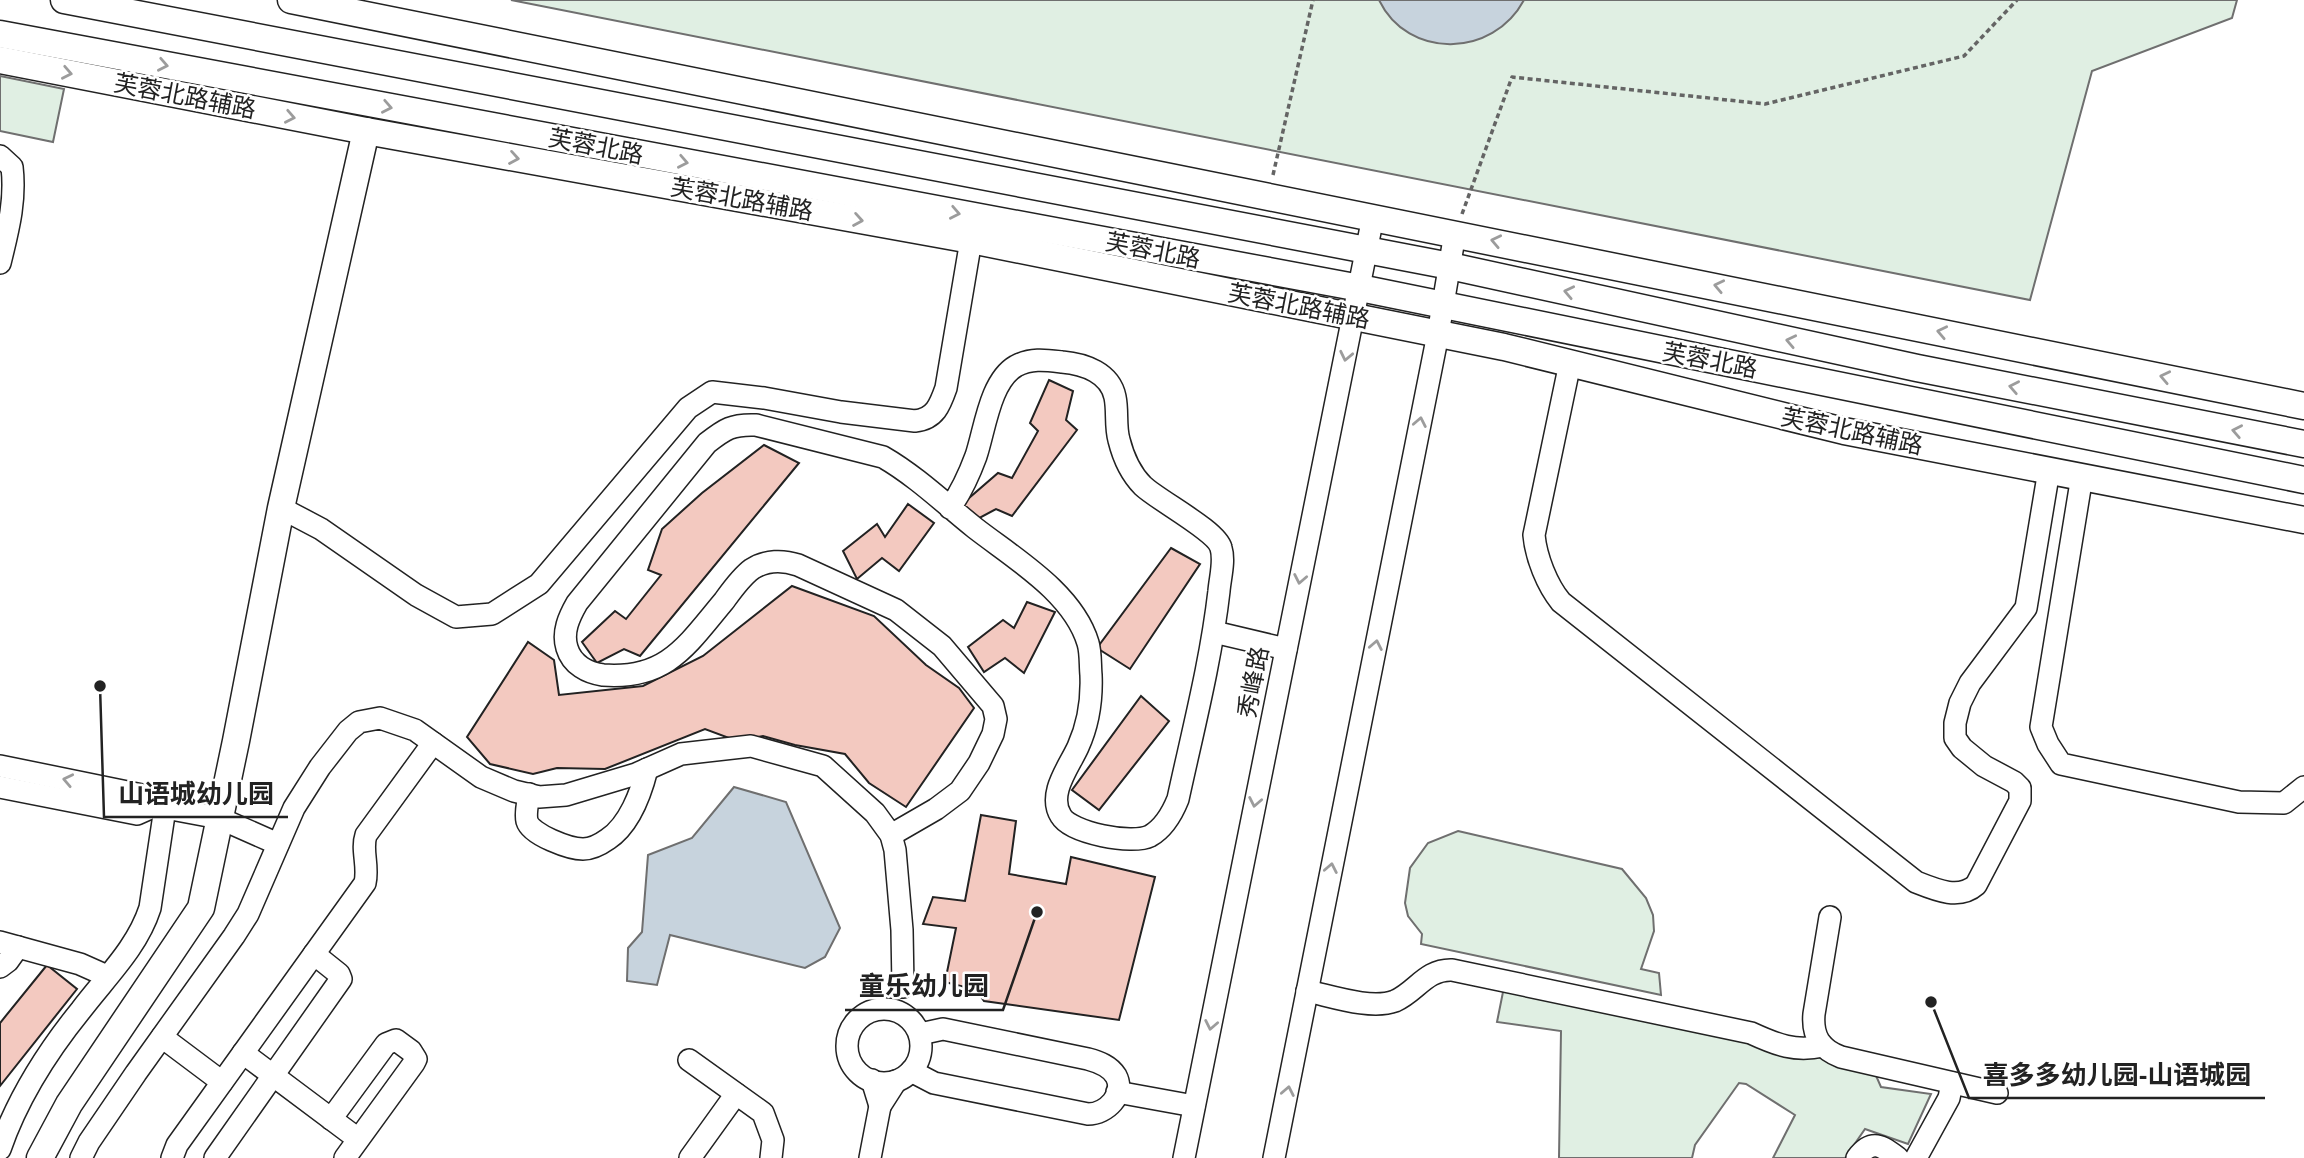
<svg xmlns="http://www.w3.org/2000/svg" width="2304" height="1158" font-family="Arial,'Noto Sans SC',sans-serif">
<style>
.green{fill:#e0efe3;stroke:#6f6f6f;stroke-width:2}
.water{fill:#c7d3dd;stroke:#6f6f6f;stroke-width:2}
.building{fill:#f3c9c0;stroke:#222;stroke-width:2}
.lines{fill:none;stroke-linecap:round;stroke-linejoin:round}
.minor-casing{stroke:#222;stroke-width:24}
.major-casing{stroke:#222;stroke-width:29}
.path{stroke:#646464;stroke-width:3.5;stroke-dasharray:5 3.5;stroke-linecap:butt}
.minor{stroke:#fff;stroke-width:21}
.major{stroke:#fff;stroke-width:26}
.oneway{stroke:#9c9c9c}
.labels{text-anchor:middle;dominant-baseline:central;stroke-width:5;stroke-linejoin:round;paint-order:stroke}
.street-label{font-size:24px;fill:#222;stroke:#fff}
.leader{fill:none;stroke:#222;stroke-width:2.5}
.callout-dot{fill:#222;stroke:#fff;stroke-width:2.5}
.callout-label{font-size:26px;text-anchor:middle;font-weight:bold;fill:#222;stroke:#fff;stroke-width:5;stroke-linejoin:round;paint-order:stroke}
</style>
<rect width="100%" height="100%" fill="#fff"/>
<g class="green">
<path d="M 511,0 L 2237,0 L 2232,18 L 2092,71 L 2030,300 Z"/>
<path d="M 0,76 L 64,89 L 53,142 L 0,131 Z"/>
<path d="M 1458,831 L 1622,869 L 1646,898 L 1653,915 L 1654,931 L 1641,969 L 1659,973 L 1661,995 L 1421,944 L 1422,934 L 1408,916 L 1405,903 L 1410,868 L 1428,843 Z"/>
<path d="M 1504,987 L 1813,1051 L 1874,1071 L 1881,1087 L 1931,1094 L 1908,1144 L 1865,1129 L 1845,1158 L 1773,1158 L 1795,1115 L 1746,1084 L 1739,1083 L 1695,1145 L 1692,1158 L 1559,1158 L 1561,1031 L 1497,1022 Z"/>
</g>
<g class="water">
<path d="M 1379,0 L 1524,0 C 1493,58 1408,60 1379,0 Z"/>
<path d="M 734,787 L 786,802 L 840,928 L 825,957 L 805,968 L 670,935 L 657,985 L 627,981 L 628,948 L 642,932 L 648,855 L 692,838 Z"/>
</g>
<g class="building">
<path d="M 1049,380 L 1073,391 L 1066,420 L 1077,430 L 1012,516 L 996,509 L 972,522 L 961,505 L 998,473 L 1012,478 L 1038,431 L 1030,423 Z"/>
<path d="M 764,445 L 799,463 L 640,656 L 624,649 L 597,663 L 582,642 L 615,611 L 626,619 L 661,575 L 648,570 L 662,529 L 702,493 Z"/>
<path d="M 908,504 L 934,523 L 899,571 L 882,558 L 857,579 L 843,551 L 877,524 L 885,537 Z"/>
<path d="M 1171,548 L 1200,564 L 1130,669 L 1097,648 Z"/>
<path d="M 792,586 L 874,616 L 926,665 L 959,688 L 974,708 L 906,807 L 869,783 L 845,754 L 795,745 L 763,736 L 737,741 L 705,729 L 605,769 L 557,768 L 533,774 L 490,764 L 467,737 L 528,642 L 554,660 L 559,695 L 643,686 L 703,656 Z"/>
<path d="M 1027,602 L 1055,612 L 1024,673 L 1005,658 L 984,672 L 968,647 L 1003,620 L 1014,628 Z"/>
<path d="M 1141,696 L 1169,721 L 1099,810 L 1072,790 Z"/>
<path d="M 981,815 L 1016,821 L 1009,874 L 1066,884 L 1071,857 L 1155,877 L 1119,1020 L 984,1001 L 976,990 L 945,982 L 956,928 L 923,924 L 933,897 L 965,901 Z"/>
<path d="M 47,965 L 77,989 L 0,1086 L 0,1023 Z"/>
</g>
<g class="lines">
<defs>
<g id="minor">
<path d="M 0,156 L 12,167 C 16,201 8,230 0,263"/>
<path d="M 1570,363 L 1534,535 C 1536,557 1547,585 1561,602 L 1916,882 C 1936,890 1959,900 1976,885 L 2020,801 L 2020,788 L 2014,782 L 1984,766 L 1962,748 L 1955,738 L 1955,723 L 1960,703 L 1970,683 L 2026,608 L 2049,470"/>
<path d="M 2082,476 L 2041,727 L 2048,744 L 2061,764 L 2239,802 L 2284,803 L 2304,787"/>
<path d="M 281,508 L 321,529 L 416,595 L 456,617 L 492,614 L 539,584 L 688,408 L 712,392 L 764,398 L 841,412 L 915,421 C 935,419 940,405 946,388 L 971,240"/>
<path d="M 1214,632 L 1286,649"/>
<path d="M 0,766 L 142,795 L 155,806 L 219,818 L 278,844"/>
<path d="M 0,787 L 137,814 L 155,806"/>
<path d="M 529,794 C 528,802 525,813 527,821 C 531,835 570,849 583,849 C 592,849 601,844 608,839 C 629,825 641,793 647,769"/>
<path d="M 891,835 L 936,809 L 960,791 L 979,763 L 993,734 L 996,719 L 993,706 L 942,646 L 896,610 L 798,565 C 783,560 766,560 752,569 C 741,577 732,590 724,601 C 687,645 667,680 603,675 C 588,673 572,665 567,648 C 562,632 569,617 577,603 L 707,443 C 725,429 732,424 756,425 L 883,457 C 916,476 945,504 975,528 C 1015,559 1073,593 1088,643 C 1091,653 1090,665 1091,675 C 1092,699 1088,725 1078,747 C 1069,767 1047,794 1061,816 C 1071,833 1132,845 1150,836 C 1164,828 1172,814 1178,799 C 1193,730 1211,661 1219,591 C 1220,578 1225,561 1221,548 C 1217,531 1159,501 1143,486 C 1131,474 1123,456 1119,440 C 1115,426 1118,411 1115,397 C 1110,373 1085,364 1062,362 C 1045,360 1031,358 1016,366 C 990,381 985,429 976,456 C 969,475 961,492 950,508"/>
<path d="M 1830,917 L 1814,1014 C 1812,1036 1820,1049 1841,1057 L 1997,1093"/>
<path d="M 0,942 L 80,964 L 107,976"/>
<path d="M 0,967 L 8,961 L 18,947"/>
<path d="M 1307,991 C 1331,996 1371,1010 1395,1001 C 1416,992 1426,969 1452,970 L 1751,1033 C 1777,1045 1795,1052 1823,1046"/>
<circle cx="884" cy="1046" r="37"/>
<path d="M 162,1037 L 222,1082"/>
<path d="M 243,1053 L 358,1139"/>
<path d="M 689,1060 L 763,1113 L 773,1140 L 771,1158"/>
<path d="M 911,1071 L 934,1083 L 1088,1114 C 1106,1114 1126,1095 1116,1076 C 1110,1066 1099,1062 1088,1059 L 943,1029 L 920,1034"/>
<path d="M 872,1080 L 880,1106 L 896,1081"/>
<path d="M 1117,1092 L 1194,1106"/>
<path d="M 331,1119 L 386,1044 L 396,1040 L 411,1051 L 416,1059 L 414,1063 L 345,1158"/>
<path d="M 0,1149 C 18,1097 47,1052 81,1010 C 106,977 137,948 150,908 L 165,808"/>
<path d="M 81,1158 L 89,1142 L 136,1073 L 234,936 L 248,914 L 294,808 L 320,767 L 348,731 L 359,722 L 380,718 L 415,730 L 481,777 L 514,791 L 539,797 L 566,795 L 636,774 L 681,754 L 751,746 L 823,766 L 875,813 L 891,835 L 895,850 L 902,930 L 903,987"/>
<path d="M 172,1158 L 177,1145 L 365,883 C 369,866 361,850 366,835 L 433,743"/>
<path d="M 215,1158 L 341,979 L 339,974 L 314,954"/>
<path d="M 690,1158 L 736,1094"/>
<path d="M 870,1158 L 880,1106"/>
<path d="M 1184,1158 L 1373,217"/>
<path d="M 1274,1158 L 1438,334 L 1455,233"/>
<path d="M 1857,1158 C 1872,1138 1882,1146 1898,1158"/>
<path d="M 1916,1158 L 1949,1098 L 1952,1083"/>
</g>
<g id="major">
<path d="M 64,0 L 1450,266 L 1917,368 L 2304,444"/>
<path d="M 291,0 C 962,136 1633,269 2304,406"/>
<path d="M 0,34 L 1360,288 L 2304,480"/>
<path d="M 0,60 L 366,131 L 971,240 L 1504,347 L 1844,431 L 2304,520"/>
<path d="M 40,1158 L 69,1104 L 201,908 L 236,741 L 281,508 L 366,131"/>
</g>
</defs>
<use href="#minor" class="minor-casing"/>
<use href="#major" class="major-casing"/>
<g class="path">
<path d="M 1273,175 L 1313,0"/>
<path d="M 1462,214 L 1512,77 L 1765,104 L 1964,56 L 2017,0"/>
</g>
<use href="#minor" class="minor"/>
<use href="#major" class="major"/>
</g>
<defs><path id="oneway-chevron" d="M-2-3.5L2.5 0L-2 3.5" fill="none" stroke-width="1.6" stroke-linecap="round" stroke-linejoin="round" transform="scale(1.75)"/></defs>
<g class="oneway">
<use href="#oneway-chevron" transform="translate(163 65) rotate(11)"/>
<use href="#oneway-chevron" transform="translate(67 73) rotate(11)"/>
<use href="#oneway-chevron" transform="translate(387 107) rotate(11)"/>
<use href="#oneway-chevron" transform="translate(290 117) rotate(11)"/>
<use href="#oneway-chevron" transform="translate(514 158) rotate(10)"/>
<use href="#oneway-chevron" transform="translate(683 162) rotate(11)"/>
<use href="#oneway-chevron" transform="translate(955 213) rotate(11)"/>
<use href="#oneway-chevron" transform="translate(858 220) rotate(10)"/>
<use href="#oneway-chevron" transform="translate(1496 241) rotate(-168)"/>
<use href="#oneway-chevron" transform="translate(1719 286) rotate(-168)"/>
<use href="#oneway-chevron" transform="translate(1569 292) rotate(-168)"/>
<use href="#oneway-chevron" transform="translate(1942 332) rotate(-168)"/>
<use href="#oneway-chevron" transform="translate(1791 341) rotate(-168)"/>
<use href="#oneway-chevron" transform="translate(1346 356) rotate(102)"/>
<use href="#oneway-chevron" transform="translate(2165 377) rotate(-168)"/>
<use href="#oneway-chevron" transform="translate(2014 387) rotate(-169)"/>
<use href="#oneway-chevron" transform="translate(1420 422) rotate(-79)"/>
<use href="#oneway-chevron" transform="translate(2237 431) rotate(-169)"/>
<use href="#oneway-chevron" transform="translate(1300 579) rotate(101)"/>
<use href="#oneway-chevron" transform="translate(1376 645) rotate(-79)"/>
<use href="#oneway-chevron" transform="translate(68 780) rotate(-168)"/>
<use href="#oneway-chevron" transform="translate(1255 802) rotate(101)"/>
<use href="#oneway-chevron" transform="translate(1331 868) rotate(-79)"/>
<use href="#oneway-chevron" transform="translate(1211 1025) rotate(101)"/>
<use href="#oneway-chevron" transform="translate(1288 1091) rotate(-79)"/>
</g>
<g class="labels">
<g class="street-label">
<text transform="translate(185 96) rotate(11)">芙蓉北路辅路</text>
<text transform="translate(596 146) rotate(11)">芙蓉北路</text>
<text transform="translate(742 199) rotate(10)">芙蓉北路辅路</text>
<text transform="translate(1153 250) rotate(11)">芙蓉北路</text>
<text transform="translate(1299 306) rotate(11)">芙蓉北路辅路</text>
<text transform="translate(1710 360) rotate(11)">芙蓉北路</text>
<text transform="translate(1852 431) rotate(12)">芙蓉北路辅路</text>
<text transform="translate(1253 682) rotate(-79)">秀峰路</text>
</g>
</g>
<path class="leader" d="M100 686L104 817H288M1037 912L1003 1010H845M1931 1002L1969 1098H2265"/>
<g class="callout-dot">
<circle cx="100" cy="686" r="7"/>
<circle cx="1037" cy="912" r="7"/>
<circle cx="1931" cy="1002" r="7"/>
</g>
<g class="callout-label">
<text x="196" y="803">山语城幼儿园</text>
<text x="924" y="995">童乐幼儿园</text>
<text x="2117" y="1084">喜多多幼儿园-山语城园</text>
</g>
</svg>
